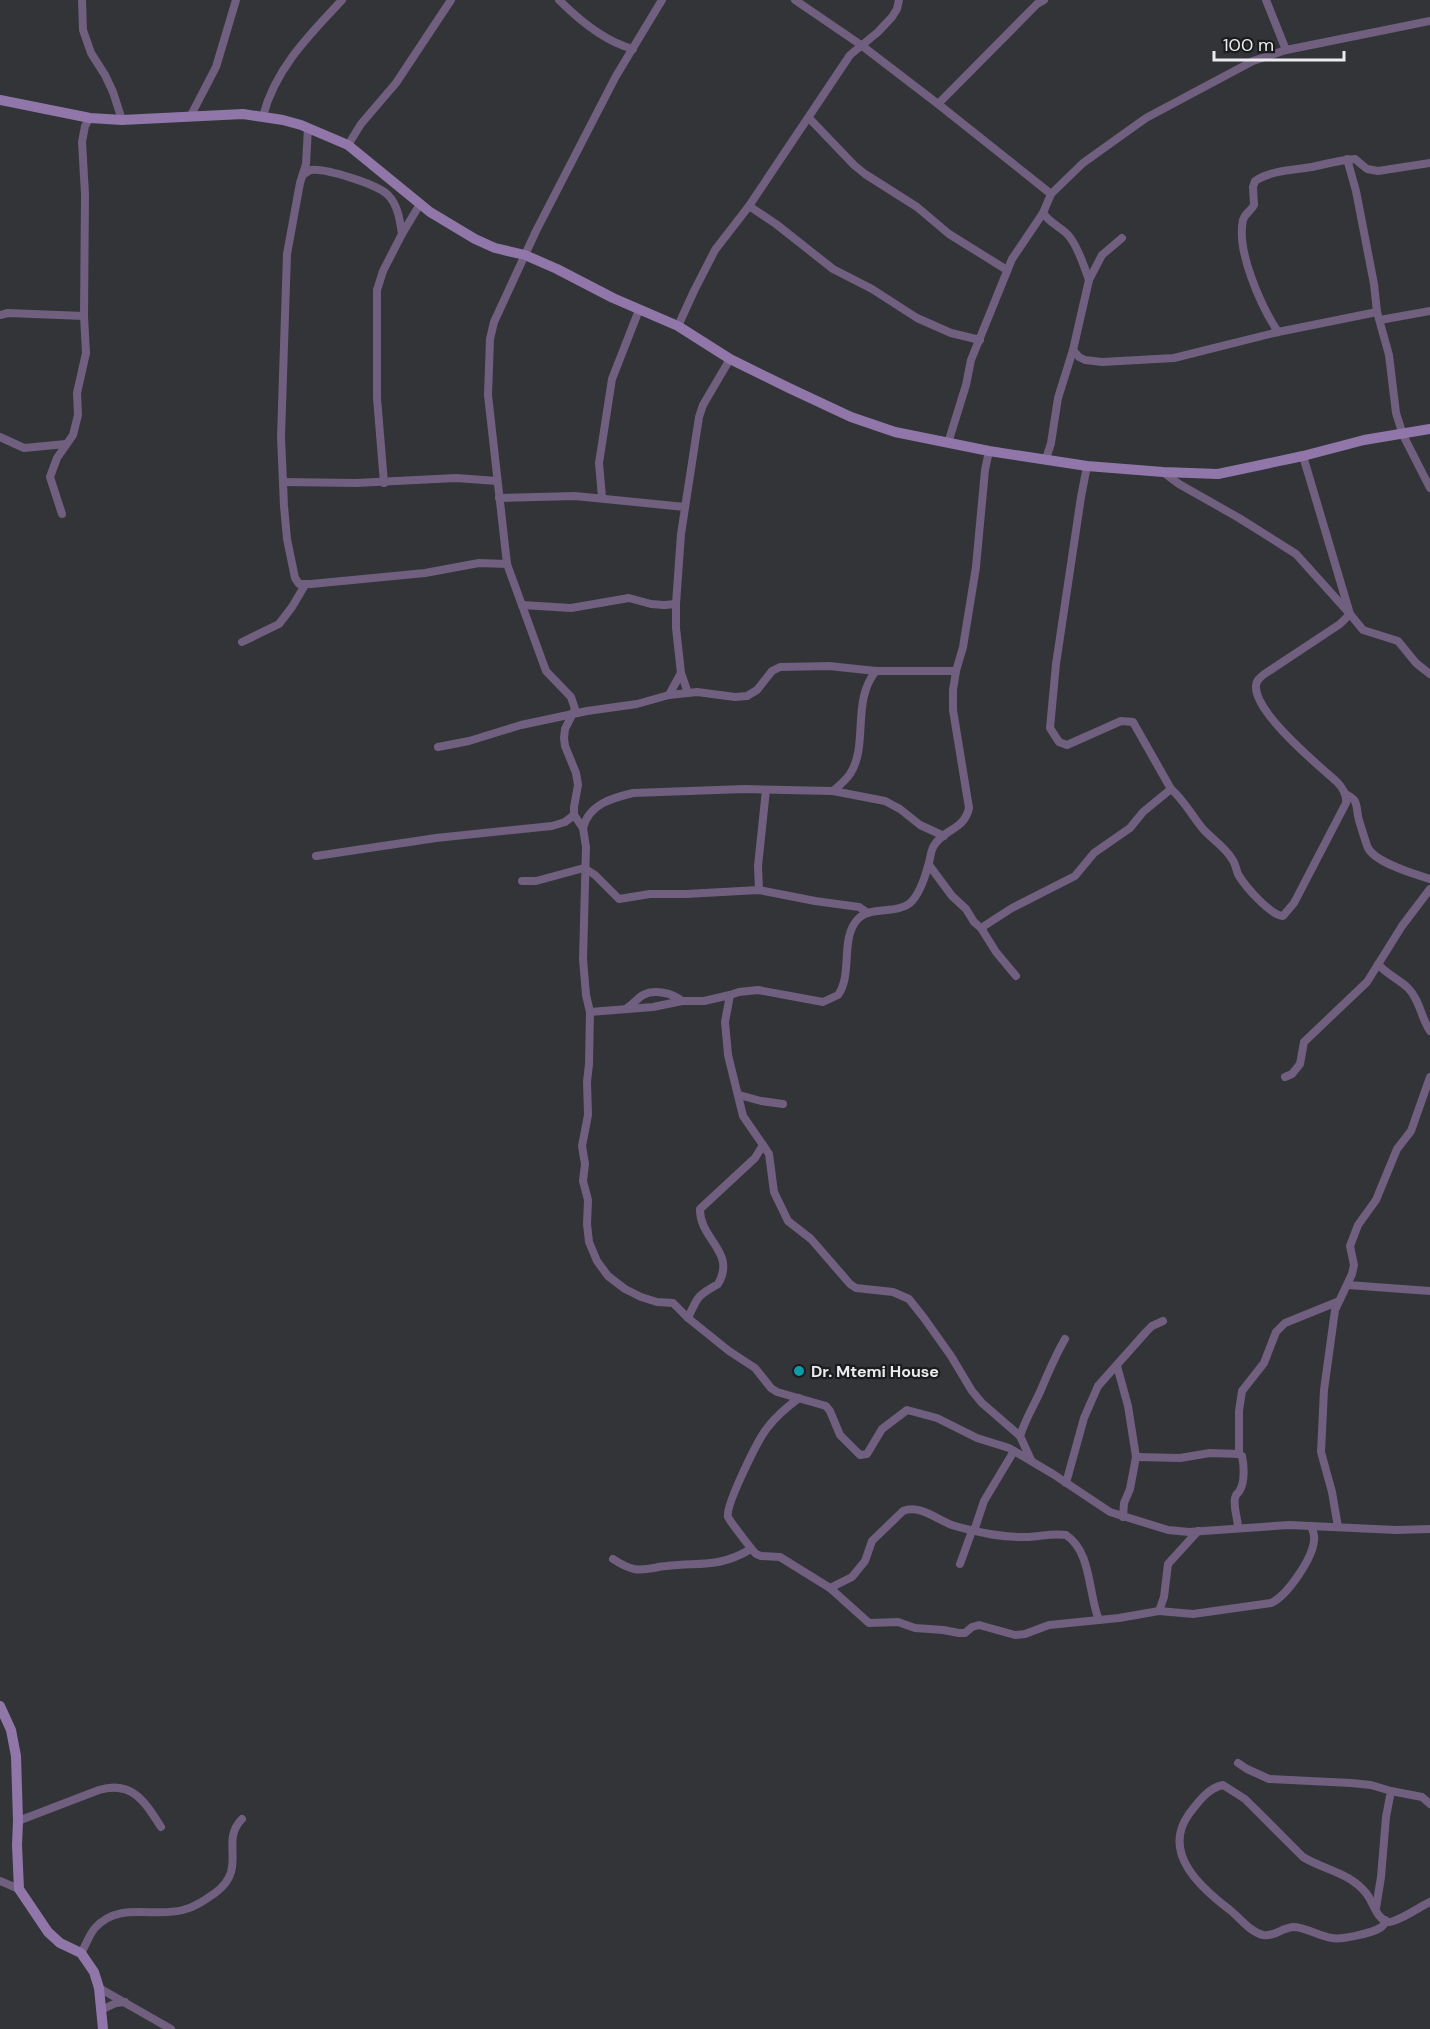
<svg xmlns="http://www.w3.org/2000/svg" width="1430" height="2029" font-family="'DM Sans',sans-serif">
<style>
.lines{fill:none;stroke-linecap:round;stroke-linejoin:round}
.minor{stroke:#705f7f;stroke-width:8}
.secondary{stroke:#9177a9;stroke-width:10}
.culture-dot{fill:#0f9aa8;stroke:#1b1c1d;stroke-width:2}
.labels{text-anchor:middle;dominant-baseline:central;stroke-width:4.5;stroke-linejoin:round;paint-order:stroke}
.poi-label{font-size:16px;font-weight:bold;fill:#eaebed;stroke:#1b1c1d;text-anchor:start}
</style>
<rect width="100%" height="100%" fill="#323438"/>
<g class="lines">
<g class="minor">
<path d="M 82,0 L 83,30 L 91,53 L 105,75 L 113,92 L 122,120"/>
<path d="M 559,0 C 578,19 606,42 633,49"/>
<path d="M 662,0 L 616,76 L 536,231 L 494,322 L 490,339 L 488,395 L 507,564 L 546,671 L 571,697 L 575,709 L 565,729 L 564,738 L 565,746 L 576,773 L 578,785 L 574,807 L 574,815 L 583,828 L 586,847 L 583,959 L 586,995 L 590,1012 L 589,1064 L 587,1082 L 588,1115 L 582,1146 L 585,1164 L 583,1181 L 588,1200 L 587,1224 L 589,1242 L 597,1261 L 608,1276 L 625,1289 L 641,1297 L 657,1302 L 673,1303 L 688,1318 L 729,1351 L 755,1368 L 771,1388 L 777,1392 L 826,1406 L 830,1411 L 840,1435 L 860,1455 L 867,1454 L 882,1429 L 907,1410 L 937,1418 L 977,1438 L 1009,1448 L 1053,1474 L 1110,1512 L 1168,1530 L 1189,1532 L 1289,1525 L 1396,1530 L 1430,1529"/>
<path d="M 795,0 L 861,45 L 938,104 L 1051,194"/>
<path d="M 1266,0 L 1286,50"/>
<path d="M 938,104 L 1037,4 L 1044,0"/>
<path d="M 263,116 C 275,69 309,35 342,0"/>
<path d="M 190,117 L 216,67 L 236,0"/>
<path d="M 809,118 L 854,165 L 865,174 L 917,207 L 949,234 L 1007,270"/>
<path d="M 308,128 L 306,164 L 300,183 L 287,254 L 281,437 L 284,506 L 287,539 L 295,578 L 299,584 L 311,584 L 425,573 L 479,563 L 507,564"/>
<path d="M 348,145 L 361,124 L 396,83 L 451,0"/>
<path d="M 1347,159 L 1356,191 L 1374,284 L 1377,312 L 1389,355 L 1396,413 L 1403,435 L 1430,488"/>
<path d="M 303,175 C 305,173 309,171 311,170 C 325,168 377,184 388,195 C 398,205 400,221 402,234"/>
<path d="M 749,206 L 776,224 L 833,269 L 872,289 L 917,318 L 951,333 L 980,340"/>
<path d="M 1043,213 C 1049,222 1057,225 1065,232 C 1076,241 1084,266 1089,280"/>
<path d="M 0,315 L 8,313 L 84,316"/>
<path d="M 1380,320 L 1430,311"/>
<path d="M 678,326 L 694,291 L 715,250 L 749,206 L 850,55 L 878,32 L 892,17 L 897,9 L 899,0"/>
<path d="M 1278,332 C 1261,306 1236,251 1243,220 C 1245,213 1251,211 1254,205 L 1253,187 L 1255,181 C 1272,170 1293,170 1312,167 C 1326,164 1340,160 1355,159 L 1367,169 L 1378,171 L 1430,163"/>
<path d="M 1073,350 L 1079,357 L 1085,360 L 1102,362 L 1174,358 L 1278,332 L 1377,312"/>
<path d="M 0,437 L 24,448 L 66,444"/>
<path d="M 948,443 L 966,385 L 971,360 L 1012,259 L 1043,213 L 1051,194 L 1083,163 L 1146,118 L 1253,61 L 1286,50 L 1316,44 L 1430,21"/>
<path d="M 1303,456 L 1350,614 L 1363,630 L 1398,641 L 1416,663 L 1430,674"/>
<path d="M 1046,459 L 1051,443 L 1058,398 L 1073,350 L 1089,280 L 1102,255 L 1122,238"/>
<path d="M 1087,466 L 1081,497 L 1056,664 L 1050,728 L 1059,742 L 1067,745 L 1121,721 L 1133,722 L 1171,789 C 1184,800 1192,816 1203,829 C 1212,839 1226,848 1232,859 C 1236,864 1236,871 1239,876 C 1246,887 1270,915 1283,916 L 1294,903 L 1346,803 C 1347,794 1343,788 1337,782 C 1318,765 1254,712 1256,686 C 1256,681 1259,679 1263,675 L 1340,624 L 1350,614 L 1296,554 L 1239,518 L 1179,484 L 1163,472"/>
<path d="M 283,482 L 356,483 L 456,478 L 497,481"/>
<path d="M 384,483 L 377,398 L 377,290 L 383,271 L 402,234 L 420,204"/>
<path d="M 602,497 L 599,463 L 612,379 L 639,310"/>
<path d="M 499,498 L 575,496 L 685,507"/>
<path d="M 62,514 L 50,477 L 57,458 L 73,435 L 78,415 L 77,393 L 86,353 L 84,316 L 85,194 L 82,142 L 85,126 L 90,118"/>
<path d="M 522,605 L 571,608 L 629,598 L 651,604 L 664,605 L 676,604"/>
<path d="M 242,642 L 279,624 L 292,607 L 305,585"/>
<path d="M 681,673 L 688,693"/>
<path d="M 669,695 L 697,692 L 735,697 L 747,696 L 757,690 L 772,671 L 780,667 L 829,666 L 876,671 L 956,671"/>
<path d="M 438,747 L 469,741 L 521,725 L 587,711 L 637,704 L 669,695 L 681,673 L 676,628 L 676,604 L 681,534 L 699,417 L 703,405 L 730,359"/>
<path d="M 833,791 C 839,786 845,781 850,774 C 869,745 851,701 876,671"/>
<path d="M 1345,794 C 1358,800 1356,804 1358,816 C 1358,818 1367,846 1368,848 C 1376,863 1414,874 1430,879"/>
<path d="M 583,828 C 589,804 612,798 633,793 L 745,789 L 833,791 L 885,801 L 900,809 L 920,825 L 944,836"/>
<path d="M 316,856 L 436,838 L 552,826 L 565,822 L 574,815"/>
<path d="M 929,865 L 952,896 L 966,909 L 974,922 L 981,928 L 996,952 L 1016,976"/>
<path d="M 522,881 L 536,881 L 584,868 L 595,875 L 619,899 L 650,894 L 686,894 L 759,890 L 815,901 L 859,907 L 868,913"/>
<path d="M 759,890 L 758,866 L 766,790"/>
<path d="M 981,928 L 1012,908 L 1075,876 L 1094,853 L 1130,828 L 1143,812 L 1171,789"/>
<path d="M 1378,964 C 1386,974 1399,979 1408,988 C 1420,1000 1421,1018 1430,1031"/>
<path d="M 627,1008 C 633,1004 638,998 643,995 C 655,989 672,993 682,1001"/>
<path d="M 590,1012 L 653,1007 L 682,1001 L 704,1001 L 730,995"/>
<path d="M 1285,1077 L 1292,1074 L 1300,1064 L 1304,1042 L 1367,982 L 1402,926 L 1430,889"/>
<path d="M 739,1095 L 761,1101 L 783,1104"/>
<path d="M 763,1145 L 769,1154 L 774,1192 L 788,1221 L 811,1239 L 850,1284 L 856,1288 L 893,1292 L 909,1299 L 924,1318 L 951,1356 L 972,1391 L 982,1403 L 1020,1436 L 1031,1460"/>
<path d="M 1348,1285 L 1430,1291"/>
<path d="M 688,1318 C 698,1296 697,1296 718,1284 C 737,1252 699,1239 700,1209 L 755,1158 L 763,1145 L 743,1116 L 728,1055 L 725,1022 L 730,995 L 739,992 L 758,990 L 823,1002 L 838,995 C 853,974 840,940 857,920 C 870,905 895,915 910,903 C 919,895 925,877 928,866 C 931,858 930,850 935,844 C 946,828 964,830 969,808 L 953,710 L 953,690 L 956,671 L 963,647 L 976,567 L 985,470 L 989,451"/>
<path d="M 1117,1366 L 1128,1406 L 1136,1457 L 1130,1489 L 1124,1503 L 1123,1517"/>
<path d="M 799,1398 C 787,1407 777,1415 768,1427 C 759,1437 725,1506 728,1517 C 729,1520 752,1550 756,1554 L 761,1556 L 780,1557 L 830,1588 L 852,1577 L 865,1561 L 872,1541 L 903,1511 C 921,1504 938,1521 955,1526 C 980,1533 1003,1538 1029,1537 C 1042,1536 1054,1533 1066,1535 C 1092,1552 1088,1594 1099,1620"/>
<path d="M 1020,1436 C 1025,1420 1033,1407 1040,1392 C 1048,1373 1055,1356 1065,1339"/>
<path d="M 1239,1454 L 1239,1411 L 1242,1391 L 1264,1363 L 1276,1332 L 1285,1323 L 1337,1302"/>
<path d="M 1136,1457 L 1180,1458 L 1210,1453 L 1239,1454 L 1242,1456 C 1244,1465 1245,1481 1240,1490 C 1237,1496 1237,1491 1235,1498 C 1233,1508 1238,1518 1238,1528"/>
<path d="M 1066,1483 L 1084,1418 L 1098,1386 L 1146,1332 L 1152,1326 L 1163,1321"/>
<path d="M 1338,1527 L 1332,1492 L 1321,1452 L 1324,1390 L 1335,1310 L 1352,1274 L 1354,1265 L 1350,1246 L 1358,1225 L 1376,1200 L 1397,1149 L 1411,1131 L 1430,1077"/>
<path d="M 974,1531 L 984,1501 L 1014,1451"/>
<path d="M 613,1559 C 619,1563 626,1567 634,1569 C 645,1571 655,1567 666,1566 C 701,1562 719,1568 751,1549"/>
<path d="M 960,1564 L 972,1531"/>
<path d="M 830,1588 L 869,1623 L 898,1622 L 915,1628 L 943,1630 L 959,1633 L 965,1633 L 972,1627 L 979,1625 L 1015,1635 L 1025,1634 L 1049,1625 L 1119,1618 L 1159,1611 L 1164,1597 L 1168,1564 L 1198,1531"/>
<path d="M 1159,1611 L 1193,1614 L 1271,1603 C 1287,1596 1313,1558 1314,1540 C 1315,1535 1313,1531 1311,1526"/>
<path d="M 1238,1763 L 1247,1769 L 1269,1779 L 1351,1783 L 1371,1785 L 1391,1791 L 1386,1817 L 1381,1877 L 1376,1908"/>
<path d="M 1391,1791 L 1422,1797 L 1430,1804"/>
<path d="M 18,1821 L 99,1790 C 132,1780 145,1802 161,1827"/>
<path d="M 0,1881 L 19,1889"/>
<path d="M 1385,1920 C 1384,1925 1384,1925 1380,1928 C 1372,1933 1341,1940 1332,1938 C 1318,1936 1306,1927 1293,1927 C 1281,1928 1275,1937 1263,1935 C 1250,1932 1240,1918 1230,1910 C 1201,1888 1161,1853 1189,1814 C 1198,1802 1208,1788 1223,1785 L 1245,1799 L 1303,1857 C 1324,1870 1349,1872 1366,1893 C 1373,1901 1376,1919 1388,1922 C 1396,1923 1421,1906 1430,1902"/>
<path d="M 81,1953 C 86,1945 89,1935 95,1928 C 119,1901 153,1918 183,1910 C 195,1907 205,1900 215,1893 C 249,1868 219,1842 242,1819"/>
<path d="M 99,1988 L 171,2029"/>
<path d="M 101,2010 L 116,2003 L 125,2002"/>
</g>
<g class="secondary">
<path d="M 0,100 L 90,118 L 122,120 L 243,114 L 283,120 L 301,125 L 348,145 L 430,212 L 475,239 L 495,248 L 525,255 L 557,269 L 613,298 L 678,326 L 730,359 L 789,388 L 851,417 L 895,432 L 989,451 L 1087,466 L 1163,472 L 1218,474 L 1303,456 L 1364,440 L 1430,429"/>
<path d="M 0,1706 L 11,1730 L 16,1756 L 18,1821 L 17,1845 L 19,1889 L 48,1932 L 60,1943 L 81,1953 L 94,1972 L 99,1988 L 103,2029"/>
</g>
</g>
<circle class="culture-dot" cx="799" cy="1371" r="6"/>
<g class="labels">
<g class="poi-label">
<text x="811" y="1371">Dr. Mtemi House</text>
</g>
</g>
<path d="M1214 51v9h130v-9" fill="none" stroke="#eaebed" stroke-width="3"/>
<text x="1223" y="51" font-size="18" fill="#eaebed" stroke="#1b1c1d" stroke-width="4.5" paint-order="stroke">100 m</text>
</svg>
